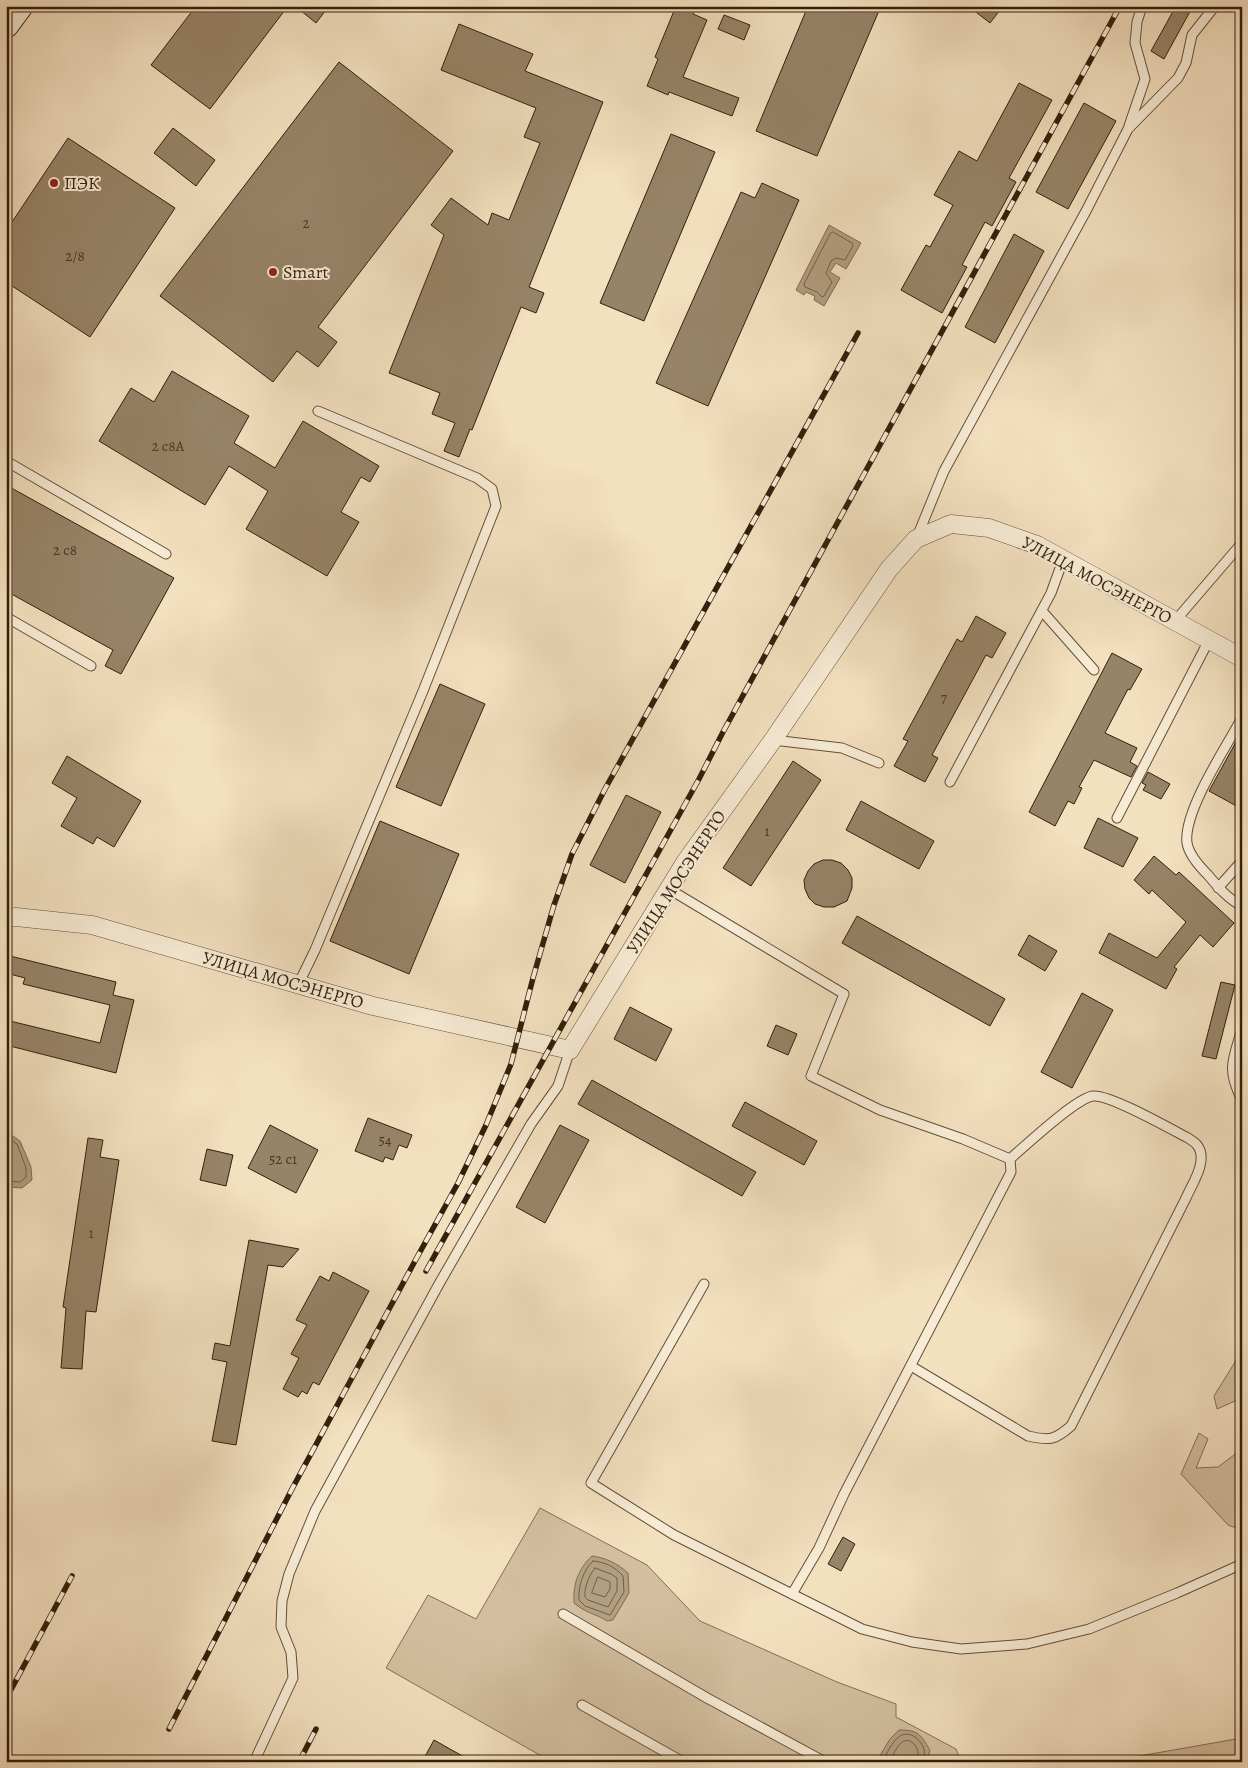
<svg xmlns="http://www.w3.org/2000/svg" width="1248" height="1768" font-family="Alegreya,serif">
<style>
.green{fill:#d3bfa0;stroke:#846f55}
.water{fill:#b29e81;stroke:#806b51}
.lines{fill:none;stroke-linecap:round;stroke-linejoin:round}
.shore{stroke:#735e46;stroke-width:1}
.building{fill:#978368;stroke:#341f0a}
.lane-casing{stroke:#644f37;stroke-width:11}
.street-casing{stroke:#644f37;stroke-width:19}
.secondary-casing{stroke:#341f0a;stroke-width:27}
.lane{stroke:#f7ebd5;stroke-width:9}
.street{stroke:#f7ebd5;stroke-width:18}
.secondary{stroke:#f7ebd5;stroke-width:25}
.rail-casing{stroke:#341f0a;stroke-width:5.5}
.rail{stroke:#f7ebd5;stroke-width:4;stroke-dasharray:11;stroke-linecap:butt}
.poi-dot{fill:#8f2418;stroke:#f7ebd5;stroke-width:2}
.labels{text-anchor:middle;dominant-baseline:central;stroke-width:4;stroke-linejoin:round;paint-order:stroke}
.number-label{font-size:15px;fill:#4d3822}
.poi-label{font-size:18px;fill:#341f0a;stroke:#f7ebd5;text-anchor:start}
.street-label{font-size:18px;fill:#341f0a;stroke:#f7ebd5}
</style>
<rect width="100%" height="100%" fill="#f3e0bf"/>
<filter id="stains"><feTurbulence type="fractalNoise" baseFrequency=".004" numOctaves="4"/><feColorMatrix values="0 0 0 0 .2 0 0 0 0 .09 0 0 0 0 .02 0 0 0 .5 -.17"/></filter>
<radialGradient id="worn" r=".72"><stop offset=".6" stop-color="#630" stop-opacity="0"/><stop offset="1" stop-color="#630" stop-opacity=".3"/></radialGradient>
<g class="green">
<path d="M 1242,1345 L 1242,1398 L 1217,1409 L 1214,1396 L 1240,1354 Z"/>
<path d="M 1199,1433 L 1208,1439 L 1196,1468 L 1218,1467 L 1242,1449 L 1242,1530 L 1228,1525 L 1181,1474 Z"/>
<path d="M 540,1508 L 647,1565 L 700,1621 L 837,1682 L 896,1704 L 896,1717 L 956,1749 L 961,1762 L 552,1762 L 386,1668 L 428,1595 L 476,1619 Z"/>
<path d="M 1242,1738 L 1242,1762 L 1105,1762 Z"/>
</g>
<g class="water">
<path d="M 829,225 L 861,243 L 846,269 L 836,263 L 830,272 L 840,278 L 824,306 L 814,300 L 815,296 L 806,292 L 804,295 L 796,290 Z"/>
<path d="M 6,1131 L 20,1141 L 31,1167 L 32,1180 L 22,1188 L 10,1187 L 6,1184 Z"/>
<path d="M 592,1556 C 606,1558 617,1563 628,1573 L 629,1593 L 613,1620 L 607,1621 C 596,1614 584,1612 574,1603 C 573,1584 578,1569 592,1556 Z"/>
<path d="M 899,1730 C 919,1730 920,1734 930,1750 L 927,1762 L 876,1762 L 890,1739 Z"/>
</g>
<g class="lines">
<g class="shore">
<path d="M 833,232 L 852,243 L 853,246 L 845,260 L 836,258 L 831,261 L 826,273 L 832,282 L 824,296 L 822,297 L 817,292 L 805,287 L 804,284 L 830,234 Z"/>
<path d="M 6,1137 L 17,1144 L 26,1168 L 26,1177 L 20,1182 L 6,1181"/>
<path d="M 593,1561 C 605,1562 615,1567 623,1576 L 624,1592 L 610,1615 L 585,1606 L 579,1600 C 578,1587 583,1570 593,1561 Z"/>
<path d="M 595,1568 L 611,1574 L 617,1578 L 617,1591 L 608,1607 L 588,1600 L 585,1597 C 584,1588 589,1575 595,1568 Z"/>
<path d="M 598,1577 L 610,1582 L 610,1589 L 605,1597 L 592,1593 Z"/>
<path d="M 882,1762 C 887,1754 892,1741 900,1736 C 910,1730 922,1740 924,1750 C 925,1753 924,1758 923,1762"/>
<path d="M 889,1762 C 893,1756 897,1744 904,1741 C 911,1738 918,1747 918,1753 C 918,1756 917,1759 917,1762"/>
</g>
</g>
<g class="building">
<path d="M 196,6 L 288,6 L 210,109 L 151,65 Z"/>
<path d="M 295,6 L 329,6 L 316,23 Z"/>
<path d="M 676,6 L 697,6 L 693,14 L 707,20 L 683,77 L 739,98 L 732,116 L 669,92 L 668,95 L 647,86 L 658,59 L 655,57 Z"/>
<path d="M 808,6 L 881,6 L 817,156 L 756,131 Z"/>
<path d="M 968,6 L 1003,6 L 990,23 Z"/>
<path d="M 1176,6 L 1193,6 L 1164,59 L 1151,51 Z"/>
<path d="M 724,15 L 750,25 L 744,40 L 718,29 Z"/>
<path d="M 459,24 L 533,54 L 525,71 L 603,102 L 529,287 L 544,293 L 536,313 L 521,307 L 472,430 L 470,429 L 459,457 L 444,451 L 455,423 L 432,414 L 440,393 L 389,373 L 444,235 L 431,225 L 451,198 L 488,225 L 492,213 L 509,220 L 540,143 L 524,137 L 536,108 L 441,70 Z"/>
<path d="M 339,62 L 453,151 L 318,327 L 337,342 L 318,367 L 297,351 L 273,382 L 160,296 Z"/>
<path d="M 1019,83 L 1052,100 L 1009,178 L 1016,182 L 992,226 L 985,222 L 962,265 L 967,267 L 942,313 L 901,290 L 926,245 L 930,247 L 953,205 L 934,195 L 959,151 L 977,161 Z"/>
<path d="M 1084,103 L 1116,121 L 1068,209 L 1036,192 Z"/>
<path d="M 173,128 L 215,160 L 196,186 L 154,153 Z"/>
<path d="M 671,134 L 715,152 L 644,321 L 600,303 Z"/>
<path d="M 68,138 L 175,208 L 90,337 L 6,282 L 6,231 Z"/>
<path d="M 762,183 L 799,200 L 708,406 L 656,383 L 741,192 L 755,198 Z"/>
<path d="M 1014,234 L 1044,251 L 995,343 L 965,327 Z"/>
<path d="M 172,371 L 249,416 L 234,443 L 275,468 L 303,421 L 379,466 L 370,482 L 361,477 L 341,512 L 359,522 L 327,576 L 246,529 L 268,491 L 229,466 L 205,505 L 99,441 L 131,388 L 154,402 Z"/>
<path d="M 6,485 L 174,578 L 121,674 L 105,666 L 113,650 L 6,591 Z"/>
<path d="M 976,616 L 1006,633 L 992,658 L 986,655 L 932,755 L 938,758 L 925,782 L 894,766 L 908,741 L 903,739 L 957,639 L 962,642 Z"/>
<path d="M 1112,653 L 1142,669 L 1130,690 L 1128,689 L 1105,733 L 1137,748 L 1130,762 L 1137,766 L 1131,777 L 1094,760 L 1079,787 L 1082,788 L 1074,804 L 1068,801 L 1055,826 L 1029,812 Z"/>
<path d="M 440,684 L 485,704 L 441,806 L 396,787 Z"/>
<path d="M 1242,731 L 1242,809 L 1209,791 Z"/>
<path d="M 67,756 L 141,801 L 114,847 L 97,837 L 93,844 L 61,826 L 77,798 L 52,783 Z"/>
<path d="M 793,761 L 821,780 L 751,886 L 723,868 Z"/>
<path d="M 1148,772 L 1170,784 L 1161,799 L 1143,790 L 1146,785 L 1142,783 Z"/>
<path d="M 626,795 L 661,812 L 625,883 L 590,865 Z"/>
<path d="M 861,801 L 934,841 L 919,869 L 846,830 Z"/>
<path d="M 1098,818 L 1138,838 L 1123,867 L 1084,848 Z"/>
<path d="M 380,821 L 459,854 L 409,974 L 330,941 Z"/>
<path d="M 1154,856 L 1176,875 L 1179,872 L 1234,923 L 1213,947 L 1200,935 L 1174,967 L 1177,969 L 1166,989 L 1099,953 L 1109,933 L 1157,958 L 1186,922 L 1152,890 L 1149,894 L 1134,880 Z"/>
<path d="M 823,860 L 832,860 L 841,863 L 848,870 L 852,878 L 852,888 L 847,901 L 834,907 L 824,907 L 815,904 L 809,898 L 805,889 L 804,880 L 808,871 L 814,864 Z"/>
<path d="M 857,916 L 1005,999 L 990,1026 L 842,943 Z"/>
<path d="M 1029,935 L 1057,951 L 1045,971 L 1018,955 Z"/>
<path d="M 6,955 L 116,982 L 113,995 L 134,1000 L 116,1073 L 6,1045 L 6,1020 L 100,1043 L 110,1005 L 23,984 L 25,978 L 6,973 Z"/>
<path d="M 1221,982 L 1235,985 L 1216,1059 L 1202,1056 Z"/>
<path d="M 1082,993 L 1113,1010 L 1072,1088 L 1041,1072 Z"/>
<path d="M 630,1007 L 672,1029 L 656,1061 L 614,1039 Z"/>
<path d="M 776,1025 L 797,1034 L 788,1055 L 767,1046 Z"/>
<path d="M 592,1080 L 756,1172 L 742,1196 L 578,1104 Z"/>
<path d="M 745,1102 L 817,1141 L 804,1165 L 732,1126 Z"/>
<path d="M 368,1118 L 412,1135 L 407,1148 L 399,1145 L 393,1160 L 385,1157 L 383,1162 L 355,1151 Z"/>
<path d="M 270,1125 L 318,1150 L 296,1193 L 248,1168 Z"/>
<path d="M 560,1125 L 589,1140 L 545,1223 L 516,1207 Z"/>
<path d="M 88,1138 L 103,1140 L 100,1157 L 119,1160 L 96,1312 L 86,1311 L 82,1369 L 61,1368 L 66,1308 L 63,1307 Z"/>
<path d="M 207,1149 L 233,1155 L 226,1186 L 200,1180 Z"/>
<path d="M 249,1240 L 299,1249 L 283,1267 L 268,1265 L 236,1445 L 212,1441 L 227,1362 L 212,1359 L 215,1343 L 230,1346 Z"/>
<path d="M 333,1272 L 369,1291 L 319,1385 L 313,1382 L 307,1394 L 302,1391 L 298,1397 L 283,1389 L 299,1358 L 291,1354 L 307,1325 L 296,1320 L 320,1276 L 329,1281 Z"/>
<path d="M 843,1537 L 855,1544 L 841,1571 L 828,1564 Z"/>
<path d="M 434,1740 L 473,1762 L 422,1762 Z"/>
</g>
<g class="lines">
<defs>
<g id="lane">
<path d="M 1129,126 L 1145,79 L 1135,43 L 1137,22 L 1142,6"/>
<path d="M 6,461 L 166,554"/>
<path d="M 917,537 L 944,471 L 1086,211 L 1128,129 L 1178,78 L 1186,63 L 1192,35 L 1215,6"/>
<path d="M 1042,611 L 1094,670"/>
<path d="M 6,617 L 91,666"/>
<path d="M 1175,621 L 1242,543"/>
<path d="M 1242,718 C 1226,747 1183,812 1187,843 C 1189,855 1200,867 1208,875 C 1218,887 1228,899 1242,906"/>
<path d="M 773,740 L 842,748 L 879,763"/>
<path d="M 950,782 L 1051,593 L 1063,560"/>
<path d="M 1117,818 L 1209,640"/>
<path d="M 1218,888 L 1242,861"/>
<path d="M 669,889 L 844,994 L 811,1076 L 880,1110 L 963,1139 L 1010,1159"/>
<path d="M 298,985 L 315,950 L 423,691 L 496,506 L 492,489 L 477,478 L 318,411"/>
<path d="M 1242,1029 C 1233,1060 1226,1069 1242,1100"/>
<path d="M 704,1284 L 591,1483 L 674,1535 L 862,1629 L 912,1642 L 961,1649 L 1027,1644 L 1089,1629 L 1177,1593 L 1242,1564"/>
<path d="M 911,1366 L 1028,1436 C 1050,1441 1055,1440 1071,1426 L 1186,1198 C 1192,1184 1209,1160 1197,1145 C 1195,1142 1191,1140 1188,1138 C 1169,1128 1109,1094 1093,1096 C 1076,1098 1025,1146 1010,1159"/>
<path d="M 792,1594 L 819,1548 L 844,1494 L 1011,1172 L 1010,1159"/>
<path d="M 563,1614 L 707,1698 L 825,1762"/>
<path d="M 582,1705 L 683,1762"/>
<path d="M 254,1762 L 293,1678 L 291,1652 L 281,1627 L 282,1601 L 289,1574 L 315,1511 L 439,1284 L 531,1124 L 558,1086 L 570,1050"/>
</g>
<path id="street" d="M 6,918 L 16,917 L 92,925 L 373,1006 L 570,1050 L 686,861 L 773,740 L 889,569 L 916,539 L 951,524 L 989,528 L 1037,545 L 1242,658"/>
<path id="secondary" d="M 6,25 L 20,6"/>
</defs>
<use href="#lane" class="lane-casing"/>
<use href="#street" class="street-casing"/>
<use href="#secondary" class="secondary-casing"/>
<use href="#lane" class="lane"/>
<use href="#street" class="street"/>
<use href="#secondary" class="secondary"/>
<defs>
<g id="rail">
<path d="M 426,1271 L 699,779 L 723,732 L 1120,6"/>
<path d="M 6,1699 L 72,1576"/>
<path d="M 169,1729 L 292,1489 L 415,1261 L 458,1183 L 486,1125 L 511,1064 L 533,978 L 554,905 L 572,854 L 605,789 L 858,333"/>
<path d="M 299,1762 L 316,1729"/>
</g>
</defs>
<use href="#rail" class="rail-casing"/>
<use href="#rail" class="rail"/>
</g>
<g class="poi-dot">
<circle cx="54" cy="183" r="5"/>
<circle cx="273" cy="272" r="5"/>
</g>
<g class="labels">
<g class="number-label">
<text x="306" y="223">2</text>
<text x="75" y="256">2/8</text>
<text x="168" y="446">2 с8А</text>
<text x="65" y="550">2 с8</text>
<text x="944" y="698">7</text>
<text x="767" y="831">1</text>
<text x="385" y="1140">54</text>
<text x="283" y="1159">52 с1</text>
<text x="91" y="1233">1</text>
</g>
<g class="poi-label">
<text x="64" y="183">ПЭК</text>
<text x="283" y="272">Smart</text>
</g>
<g class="street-label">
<text transform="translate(1097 580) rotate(28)">УЛИЦА МОСЭНЕРГО</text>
<text transform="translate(676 882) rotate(-57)">УЛИЦА МОСЭНЕРГО</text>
<text transform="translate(283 980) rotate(16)">УЛИЦА МОСЭНЕРГО</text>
</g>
</g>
<rect width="1248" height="1768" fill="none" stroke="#f3e0bf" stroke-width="25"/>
<rect x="8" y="8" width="1233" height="1753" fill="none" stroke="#341f0a" stroke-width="2.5"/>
<rect x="12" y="12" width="1223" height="1743" fill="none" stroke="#341f0a"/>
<rect width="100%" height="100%" filter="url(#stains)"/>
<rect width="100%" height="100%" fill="url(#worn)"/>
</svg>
